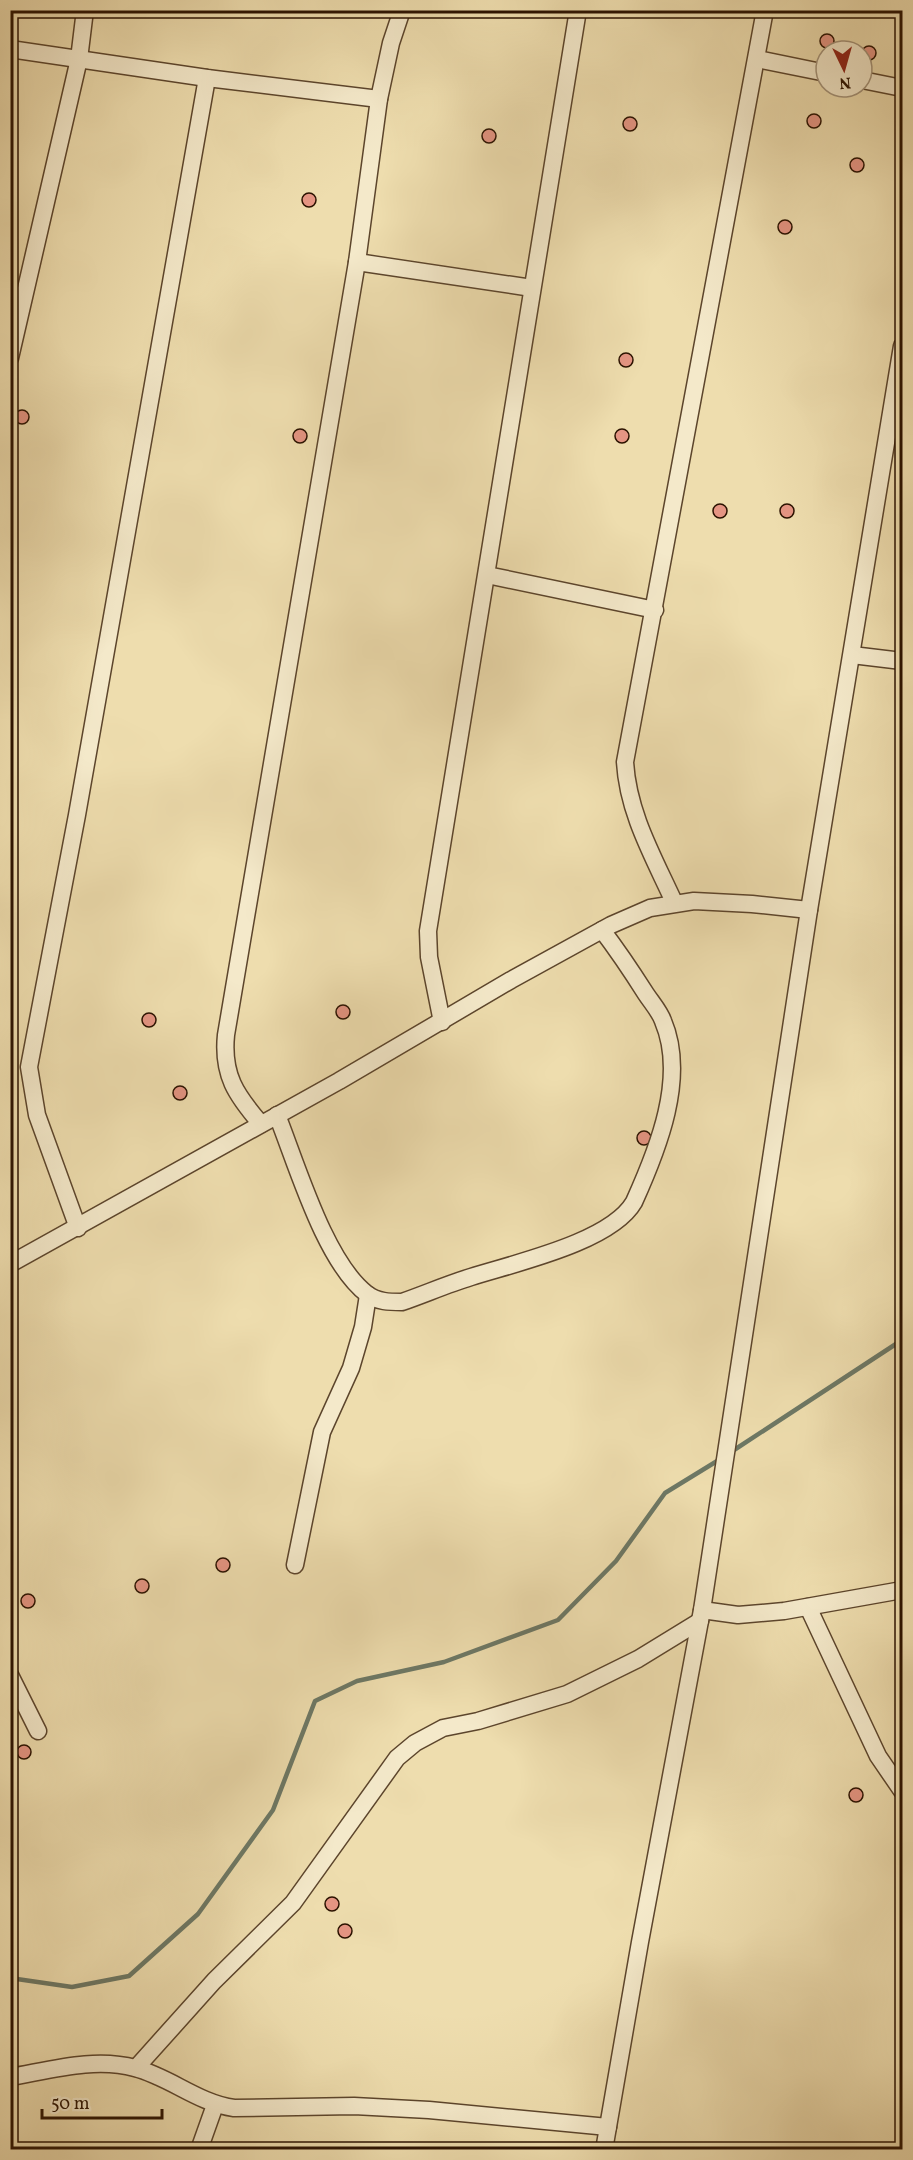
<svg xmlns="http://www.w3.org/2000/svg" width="913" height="2160" font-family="Vollkorn,serif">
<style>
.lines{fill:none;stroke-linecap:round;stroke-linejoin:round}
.stream{stroke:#6d7865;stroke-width:4.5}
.building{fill:#e59583;stroke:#2b1200;stroke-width:1.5}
.minor-casing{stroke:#5c452c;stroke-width:19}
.minor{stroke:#f4e9ca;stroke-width:16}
</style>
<rect width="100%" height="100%" fill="#eeddae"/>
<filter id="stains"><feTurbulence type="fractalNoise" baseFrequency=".00333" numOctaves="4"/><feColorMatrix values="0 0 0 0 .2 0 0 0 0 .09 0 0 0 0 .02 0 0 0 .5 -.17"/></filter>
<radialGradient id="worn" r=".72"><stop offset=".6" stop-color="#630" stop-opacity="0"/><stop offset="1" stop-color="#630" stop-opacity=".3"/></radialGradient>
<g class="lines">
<g class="stream">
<path d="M 731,1452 L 902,1340"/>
<path d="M 10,1978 L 72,1987 L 129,1976 L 198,1914 L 273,1810 L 315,1701 L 357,1681 L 444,1662 L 558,1620 L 616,1561 L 665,1493 L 722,1458"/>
</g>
</g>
<g class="building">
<circle cx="827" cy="41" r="7"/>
<circle cx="869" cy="53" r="7"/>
<circle cx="814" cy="121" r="7"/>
<circle cx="630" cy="124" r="7"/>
<circle cx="489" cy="136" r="7"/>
<circle cx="857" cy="165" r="7"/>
<circle cx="309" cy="200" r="7"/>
<circle cx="785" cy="227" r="7"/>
<circle cx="626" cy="360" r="7"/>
<circle cx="22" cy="417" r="7"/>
<circle cx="300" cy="436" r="7"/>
<circle cx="622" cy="436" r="7"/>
<circle cx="720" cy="511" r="7"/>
<circle cx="787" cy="511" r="7"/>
<circle cx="343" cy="1012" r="7"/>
<circle cx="149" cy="1020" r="7"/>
<circle cx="180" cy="1093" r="7"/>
<circle cx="644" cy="1138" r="7"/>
<circle cx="223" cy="1565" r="7"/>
<circle cx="142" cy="1586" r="7"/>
<circle cx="28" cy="1601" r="7"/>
<circle cx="24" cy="1752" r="7"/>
<circle cx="856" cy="1795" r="7"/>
<circle cx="332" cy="1904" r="7"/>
<circle cx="345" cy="1931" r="7"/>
</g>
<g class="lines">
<defs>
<g id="minor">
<path d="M 10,49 L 207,78 L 379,99"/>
<path d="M 757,59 L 826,73"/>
<path d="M 862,80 L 902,88"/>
<path d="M 357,262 L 532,288"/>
<path d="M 10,358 L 79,59 L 85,10"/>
<path d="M 487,575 L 655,610"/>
<path d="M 852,655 L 902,661"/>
<path d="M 674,902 C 653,856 628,813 625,762 L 765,10"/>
<path d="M 442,1022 L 429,957 L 428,931 L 578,10"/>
<path d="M 277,1115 C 297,1165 325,1262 367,1294 C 377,1302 390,1302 402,1302 C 425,1294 448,1284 471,1277 C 515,1263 611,1242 634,1202 C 658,1149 687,1077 663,1021 C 660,1012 652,1003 646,994 C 632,972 618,951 602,930"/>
<path d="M 261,1124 C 236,1095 222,1075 226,1035 L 357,262 L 379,99 L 391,43 L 402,10"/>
<path d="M 78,1228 L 37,1115 L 29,1067 L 77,815 L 207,78"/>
<path d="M 10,1264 L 339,1081 L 511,980 L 611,925 L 650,908 L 694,901 L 752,904 L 809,910"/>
<path d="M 295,1565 L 322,1432 L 351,1368 L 363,1327 L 368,1295"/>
<path d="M 808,1607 L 878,1756 L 902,1791"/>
<path d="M 702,1610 L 738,1615 L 784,1611 L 902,1590"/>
<path d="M 10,1675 L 38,1731"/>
<path d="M 136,2068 L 214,1981 L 293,1903 L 397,1758 L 415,1743 L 443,1728 L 478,1721 L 567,1694 L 638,1659 L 700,1621"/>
<path d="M 10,2077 C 51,2070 95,2057 135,2068 C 170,2077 198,2103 234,2108 L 354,2106 L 429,2110 L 608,2127"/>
<path d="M 199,2150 L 215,2105"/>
<path d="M 604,2150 L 640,1942 L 702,1610 L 809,910 L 902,346"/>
</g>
</defs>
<use href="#minor" class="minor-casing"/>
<use href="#minor" class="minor"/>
</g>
<rect width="913" height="2160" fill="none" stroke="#eeddae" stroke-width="36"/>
<rect x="12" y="12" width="889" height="2136" fill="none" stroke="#2b1200" stroke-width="3"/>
<rect x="18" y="18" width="877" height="2124" fill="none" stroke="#2b1200" stroke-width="1.5"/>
<g transform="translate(844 69) rotate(175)"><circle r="28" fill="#f4e9ca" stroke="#a49379" stroke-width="1.5"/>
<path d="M0-4.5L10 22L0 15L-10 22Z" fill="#8f2418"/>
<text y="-9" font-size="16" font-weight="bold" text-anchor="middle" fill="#2b1200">N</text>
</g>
<path d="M42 2109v9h120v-9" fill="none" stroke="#2b1200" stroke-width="3"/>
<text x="51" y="2109" font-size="18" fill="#2b1200" stroke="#f4e9ca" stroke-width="4.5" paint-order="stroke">50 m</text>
<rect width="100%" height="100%" filter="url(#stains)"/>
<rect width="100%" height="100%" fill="url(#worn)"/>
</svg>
